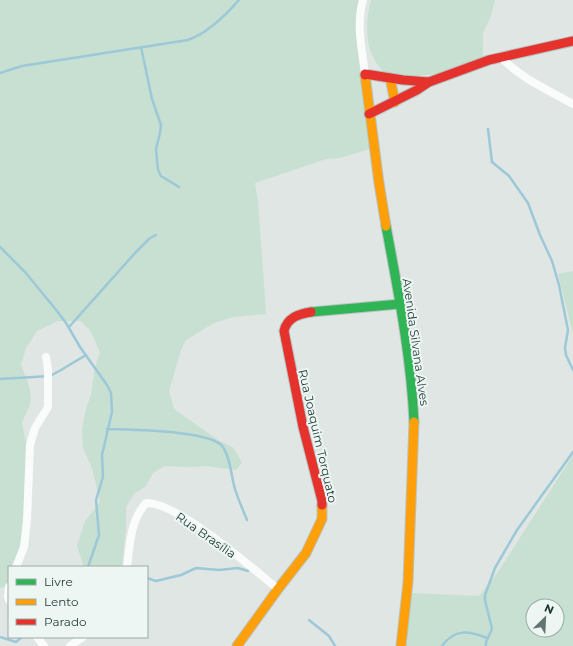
<svg xmlns="http://www.w3.org/2000/svg" width="573" height="646" font-family="Montserrat,sans-serif">
<style>
.green{fill:#c7e0d2;fill-rule:evenodd}
.lines{fill:none;stroke-linecap:round;stroke-linejoin:round}
.stream{stroke:#9dc8d7;stroke-width:2.5}
.fast-casing{stroke:#b8c3c0;stroke-width:11}
.slow-casing{stroke:#b8c3c0;stroke-width:11}
.jam-casing{stroke:#b8c3c0;stroke-width:11}
.street{stroke:#fafbfb;stroke-width:8}
.fast{stroke:#30b455;stroke-width:9}
.slow{stroke:#ff9f0a;stroke-width:9}
.jam{stroke:#e5322d;stroke-width:9}
.labels{text-anchor:middle;dominant-baseline:central;stroke-width:4;stroke-linejoin:round;paint-order:stroke}
.street-label{font-size:12px;fill:#1e3935;stroke:#edf6f3}
</style>
<rect width="100%" height="100%" fill="#dfe6e4"/>
<g class="green">
<path d="M 0,0 L 361,0 L 373,148 L 340,158 L 326,159 L 255,183 L 258,201 L 266,314 L 233,317 L 214,323 L 186,340 L 181,350 L 169,391 L 174,409 L 218,440 L 234,448 L 242,463 L 236,470 L 206,466 L 188,467 L 165,466 L 153,473 L 146,486 L 134,494 L 126,507 L 126,527 L 122,567 L 84,567 L 77,546 L 85,521 L 100,502 L 92,468 L 83,448 L 82,429 L 86,408 L 91,395 L 95,367 L 100,352 L 91,332 L 81,321 L 58,321 L 37,331 L 26,348 L 21,365 L 29,386 L 31,397 L 30,405 L 22,422 L 27,448 L 24,529 L 19,549 L 19,567 L 9,567 L 9,586 L 0,588 Z"/>
<path d="M 371,0 L 495,0 L 491,16 L 483,33 L 483,60 L 437,74 L 416,76 L 384,73 C 380,68 376,63 373,57 C 365,40 366,18 371,0 Z"/>
<path d="M 573,271 L 573,334 L 558,274 Z"/>
<path d="M 573,455 L 573,646 L 400,646 L 412,593 L 479,596 L 498,572 ZM 533,606 L 557,606 L 557,630 L 533,630 Z"/>
</g>
<g class="lines">
<g class="stream">
<path d="M 141,47 L 152,99 L 161,125 L 160,133 L 156,149 L 158,170 L 161,176 L 179,187"/>
<path d="M 0,73 L 22,66 L 188,40 C 208,33 225,16 239,0"/>
<path d="M 488,129 L 492,162 L 509,176 L 528,203 L 540,235 L 552,261 L 559,285 L 568,330 L 565,348 L 566,355 L 573,370"/>
<path d="M 0,247 L 25,272 L 57,311 L 66,323 L 80,347 L 107,385 L 111,393 L 112,412 L 102,455 L 103,477 L 96,500 L 99,535 L 88,567"/>
<path d="M 69,327 L 135,253 L 150,238 L 156,235"/>
<path d="M 0,379 L 50,376 L 61,370 L 86,355"/>
<path d="M 107,429 C 129,430 212,430 223,447 C 231,459 231,476 235,489 C 238,499 243,510 247,520"/>
<path d="M 147,578 L 156,581 L 181,575 L 196,568 L 219,570 L 238,568 L 248,571"/>
<path d="M 309,620 L 329,636 L 335,646"/>
<path d="M 0,637 L 16,642 L 22,637"/>
<path d="M 442,646 C 455,628 469,631 487,638"/>
<path d="M 486,646 L 486,642 L 492,629 L 485,600 L 485,595 L 495,568 L 517,530 L 573,452"/>
</g>
<defs>
<g id="fast">
<path d="M 386,226 C 398,291 411,356 414,422"/>
<path d="M 311,312 L 400,304"/>
</g>
<g id="slow">
<path d="M 365,75 L 379,183 L 386,226"/>
<path d="M 390,78 L 395,102"/>
<path d="M 237,646 L 278,589 L 306,553 L 322,519 L 322,505"/>
<path d="M 401,646 L 408,582 L 414,422"/>
</g>
<g id="jam">
<path d="M 365,75 L 365,74 L 403,80 L 429,82"/>
<path d="M 369,114 L 417,90 L 429,82 L 489,60 L 573,41"/>
<path d="M 311,312 C 298,314 287,318 284,331 L 303,427 L 322,501 L 322,505"/>
</g>
</defs>
<use href="#fast" class="fast-casing"/>
<use href="#slow" class="slow-casing"/>
<use href="#jam" class="jam-casing"/>
<g class="street">
<path d="M 363,0 C 356,24 362,50 365,74"/>
<path d="M 501,57 C 520,78 548,90 573,104"/>
<path d="M 16,567 L 24,547 L 27,520 L 30,445 L 35,428 L 48,407 L 48,370 L 46,357"/>
<path d="M 127,567 C 130,544 130,521 146,503 C 176,501 252,568 278,589"/>
<path d="M 9,587 L 8,597 L 9,600"/>
<path d="M 37,637 L 44,646"/>
<path d="M 70,646 L 83,637"/>
</g>
<use href="#fast" class="fast"/>
<use href="#slow" class="slow"/>
<use href="#jam" class="jam"/>
</g>
<g class="labels">
<g class="street-label">
<text transform="translate(416 342) rotate(82)">Avenida Silvana Alves</text>
<text transform="translate(318 436) rotate(77)">Rua Joaquim Torquato</text>
<text transform="translate(206 535) rotate(35)">Rua Brasília</text>
</g>
</g>
<rect x="8" y="566" width="140" height="72" fill="#edf6f3" stroke="#9aaaa7"/>
<rect x="16" y="579" width="20" height="6" fill="#30b455" stroke="#9aaaa7"/>
<text x="44" y="586" font-size="12" fill="#1e3935">Livre</text>
<rect x="16" y="599" width="20" height="6" fill="#ff9f0a" stroke="#9aaaa7"/>
<text x="44" y="606" font-size="12" fill="#1e3935">Lento</text>
<rect x="16" y="619" width="20" height="6" fill="#e5322d" stroke="#9aaaa7"/>
<text x="44" y="626" font-size="12" fill="#1e3935">Parado</text>
<g transform="translate(545 618) rotate(24)"><circle r="19" fill="#edf6f3" stroke="#9aaaa7"/>
<path d="M0-3L7 15L0 10L-7 15Z" fill="#627672"/>
<text y="-6" font-size="11" font-weight="bold" text-anchor="middle" fill="#1e3935">N</text>
</g>
</svg>
